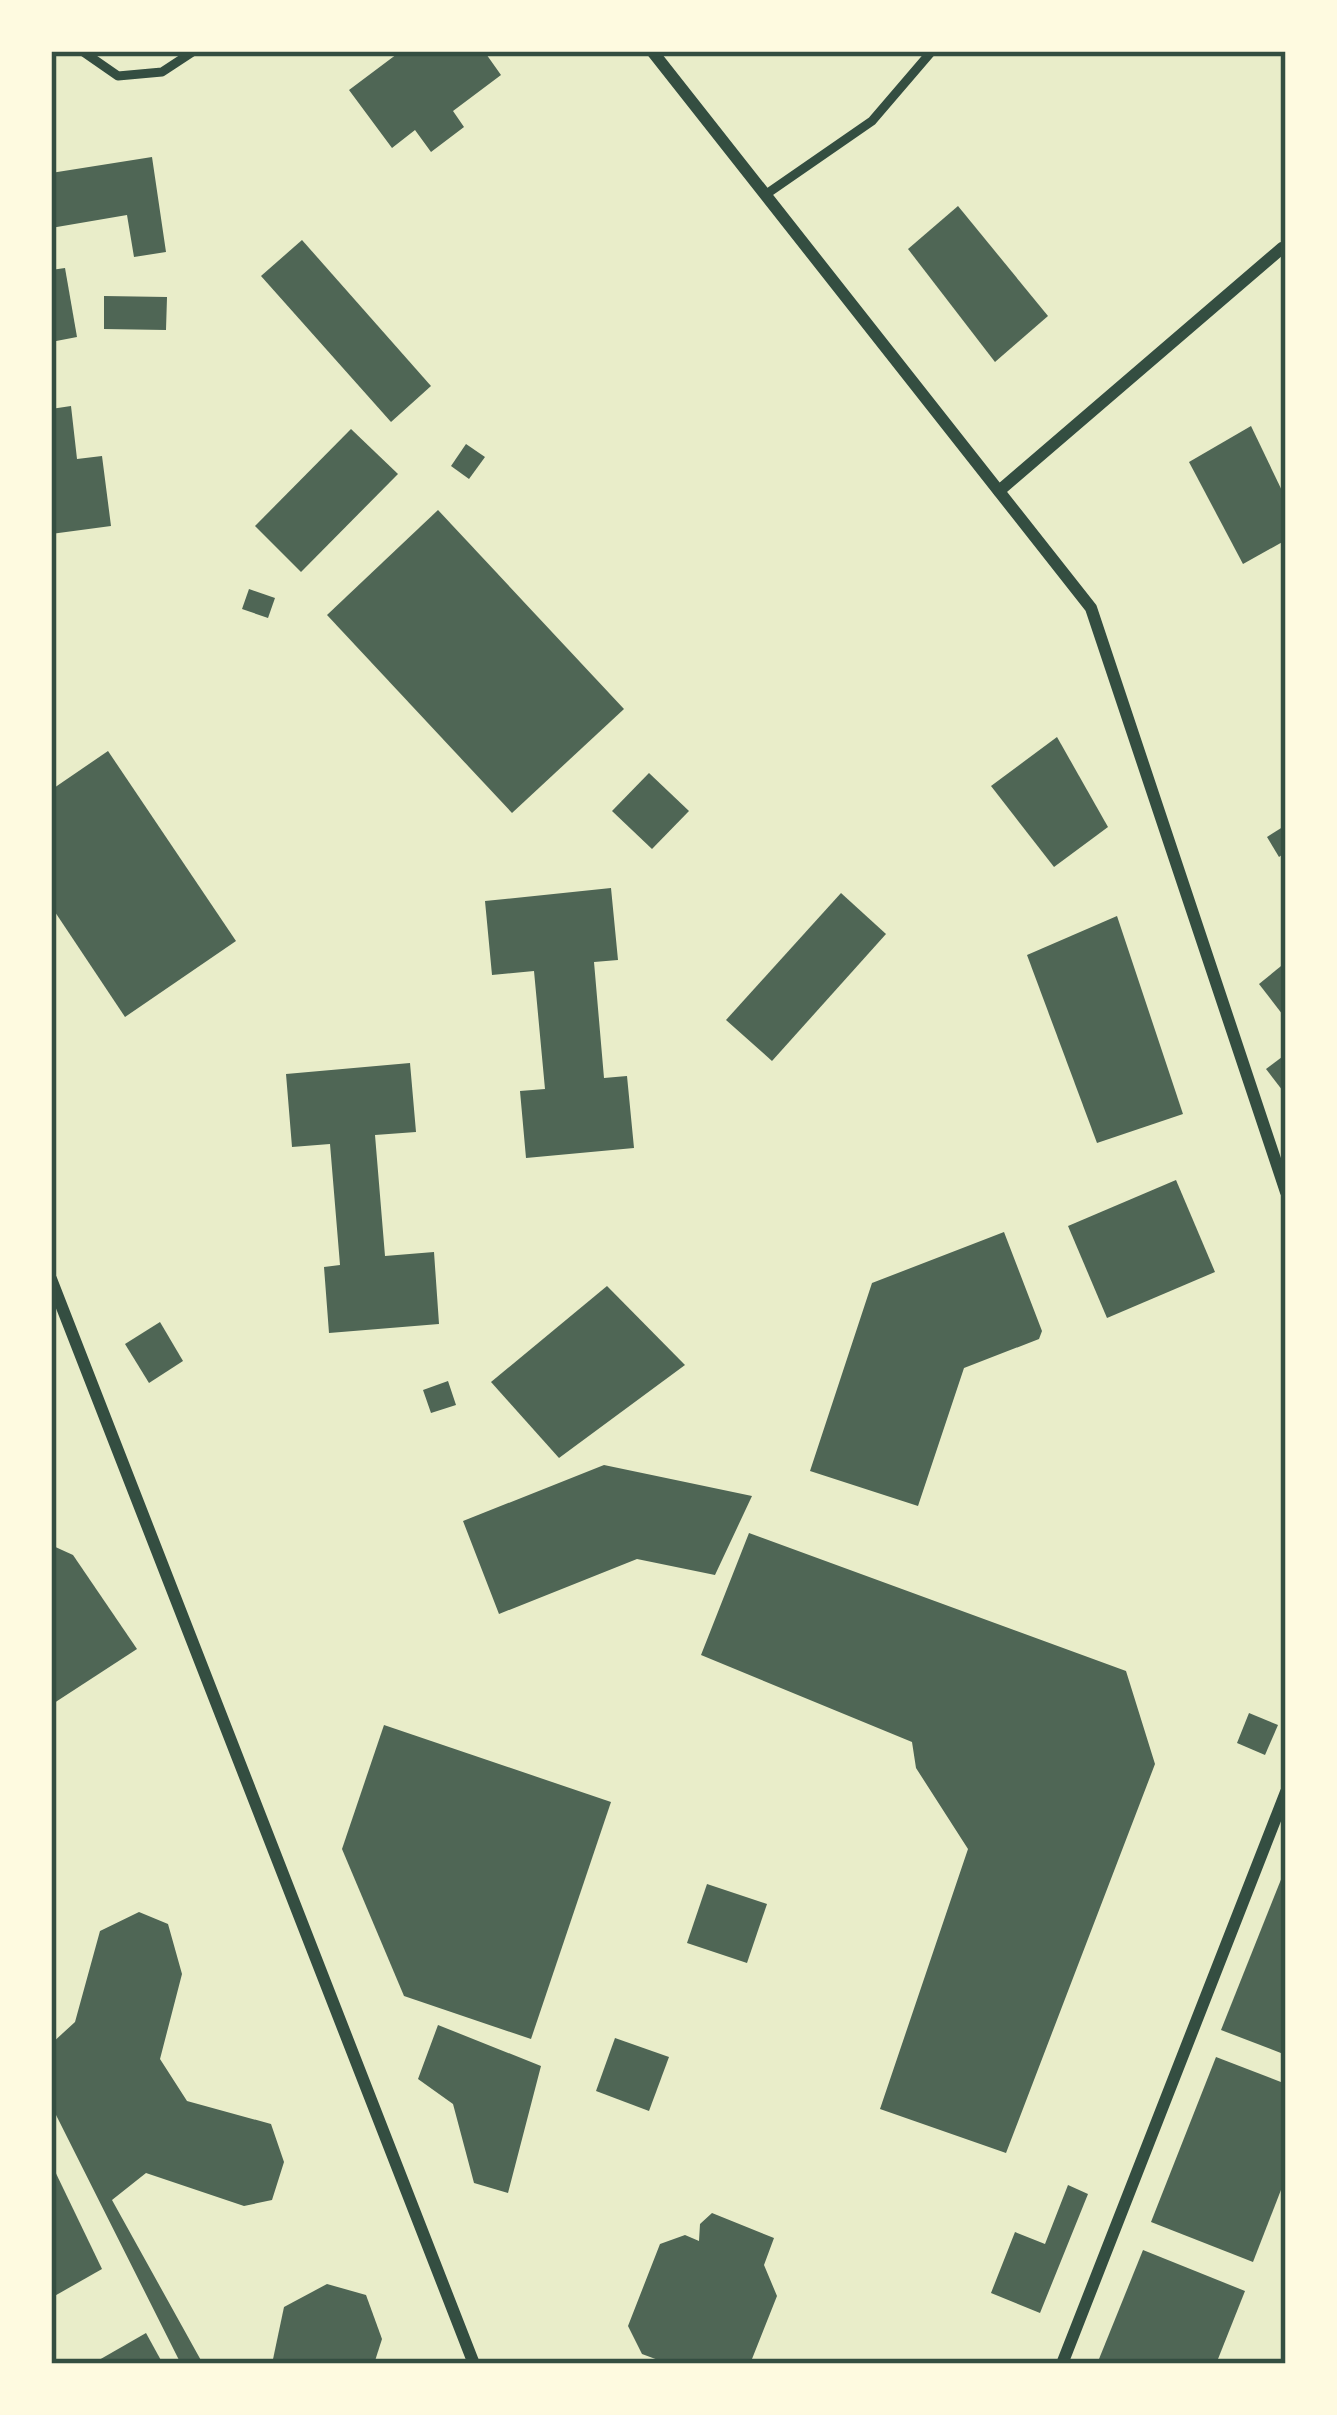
<svg xmlns="http://www.w3.org/2000/svg" width="1337" height="2415" font-family="'Fira Sans',sans-serif">
<style>
.building{fill:#4f6655}
.lines{fill:none;stroke-linecap:round;stroke-linejoin:round}
.service{stroke:#344e41;stroke-width:9}
.minor{stroke:#344e41;stroke-width:12}
.neatline{fill:none;stroke:#344e41;stroke-width:4.5}
</style>
<rect width="100%" height="100%" fill="#e9edc9"/>
<g class="building">
<path d="M 401,51 L 484,51 L 501,75 L 453,111 L 464,127 L 431,152 L 415,130 L 392,148 L 349,90 Z"/>
<path d="M 152,157 L 166,252 L 134,257 L 127,215 L 51,228 L 51,173 Z"/>
<path d="M 958,206 L 1048,316 L 995,362 L 908,249 Z"/>
<path d="M 302,240 L 431,386 L 391,422 L 261,276 Z"/>
<path d="M 65,268 L 77,337 L 51,342 L 51,270 Z"/>
<path d="M 104,296 L 167,297 L 166,330 L 104,329 Z"/>
<path d="M 71,406 L 77,459 L 102,456 L 111,526 L 51,534 L 51,409 Z"/>
<path d="M 1251,426 L 1286,499 L 1286,540 L 1243,564 L 1189,462 Z"/>
<path d="M 351,429 L 398,474 L 301,572 L 255,526 Z"/>
<path d="M 466,444 L 485,457 L 469,479 L 451,466 Z"/>
<path d="M 438,510 L 624,709 L 512,813 L 327,615 Z"/>
<path d="M 249,589 L 275,598 L 268,618 L 242,609 Z"/>
<path d="M 1057,737 L 1108,827 L 1054,867 L 991,786 Z"/>
<path d="M 108,751 L 236,941 L 125,1017 L 51,906 L 51,790 Z"/>
<path d="M 649,773 L 689,811 L 652,849 L 612,811 Z"/>
<path d="M 1286,825 L 1286,852 L 1279,857 L 1267,837 Z"/>
<path d="M 611,888 L 618,960 L 594,962 L 604,1078 L 627,1076 L 634,1148 L 526,1158 L 520,1091 L 545,1089 L 534,971 L 492,975 L 485,901 Z"/>
<path d="M 841,893 L 886,934 L 772,1061 L 726,1020 Z"/>
<path d="M 1117,916 L 1183,1114 L 1097,1143 L 1027,955 Z"/>
<path d="M 1286,962 L 1286,1019 L 1259,984 Z"/>
<path d="M 1286,1054 L 1286,1095 L 1266,1069 Z"/>
<path d="M 410,1063 L 416,1132 L 375,1135 L 385,1256 L 434,1252 L 439,1324 L 329,1333 L 324,1267 L 340,1265 L 330,1144 L 292,1147 L 286,1074 Z"/>
<path d="M 1176,1180 L 1215,1272 L 1107,1318 L 1068,1226 Z"/>
<path d="M 1004,1232 L 1042,1331 L 1039,1339 L 964,1368 L 918,1506 L 810,1471 L 872,1283 Z"/>
<path d="M 607,1286 L 685,1365 L 559,1458 L 491,1382 Z"/>
<path d="M 160,1322 L 183,1361 L 149,1383 L 125,1344 Z"/>
<path d="M 448,1381 L 456,1405 L 431,1413 L 423,1390 Z"/>
<path d="M 604,1465 L 752,1496 L 715,1575 L 637,1559 L 499,1614 L 463,1521 Z"/>
<path d="M 749,1533 L 1126,1671 L 1155,1764 L 1006,2153 L 880,2109 L 968,1849 L 916,1768 L 912,1742 L 701,1655 Z"/>
<path d="M 51,1545 L 73,1555 L 137,1649 L 51,1705 Z"/>
<path d="M 1249,1713 L 1278,1725 L 1265,1755 L 1237,1743 Z"/>
<path d="M 384,1725 L 611,1802 L 531,2039 L 404,1996 L 342,1849 Z"/>
<path d="M 1286,1867 L 1286,2055 L 1221,2030 Z"/>
<path d="M 707,1884 L 767,1904 L 747,1963 L 687,1943 Z"/>
<path d="M 139,1912 L 168,1924 L 182,1974 L 160,2059 L 187,2101 L 271,2124 L 284,2162 L 272,2200 L 244,2206 L 146,2173 L 112,2200 L 203,2364 L 181,2364 L 51,2105 L 51,2044 L 75,2022 L 100,1931 Z"/>
<path d="M 438,2025 L 541,2066 L 508,2193 L 474,2183 L 453,2104 L 418,2079 Z"/>
<path d="M 615,2038 L 669,2057 L 649,2111 L 596,2091 Z"/>
<path d="M 1216,2057 L 1286,2084 L 1286,2177 L 1253,2262 L 1151,2222 Z"/>
<path d="M 51,2163 L 102,2269 L 51,2298 Z"/>
<path d="M 1068,2185 L 1088,2194 L 1040,2313 L 991,2293 L 1015,2232 L 1045,2244 Z"/>
<path d="M 712,2213 L 774,2238 L 764,2265 L 777,2296 L 750,2364 L 669,2364 L 642,2354 L 628,2326 L 660,2244 L 685,2235 L 699,2241 L 700,2224 Z"/>
<path d="M 1143,2250 L 1245,2291 L 1216,2364 L 1097,2364 Z"/>
<path d="M 327,2284 L 366,2295 L 382,2339 L 374,2364 L 272,2364 L 284,2307 Z"/>
<path d="M 146,2333 L 163,2364 L 92,2364 Z"/>
</g>
<g class="lines">
<g class="service">
<path d="M 82,51 L 118,76 L 162,72 L 194,51"/>
<path d="M 765,195 L 872,121 L 932,51"/>
</g>
<g class="minor">
<path d="M 652,51 L 1091,608 L 1286,1192"/>
<path d="M 999,491 L 1282,248"/>
<path d="M 51,1279 L 474,2364"/>
<path d="M 1062,2364 L 1286,1792"/>
</g>
</g>
<rect width="1337" height="2415" fill="none" stroke="#fefae0" stroke-width="108"/>
<rect x="54" y="54" width="1229" height="2307" class="neatline"/>
</svg>
